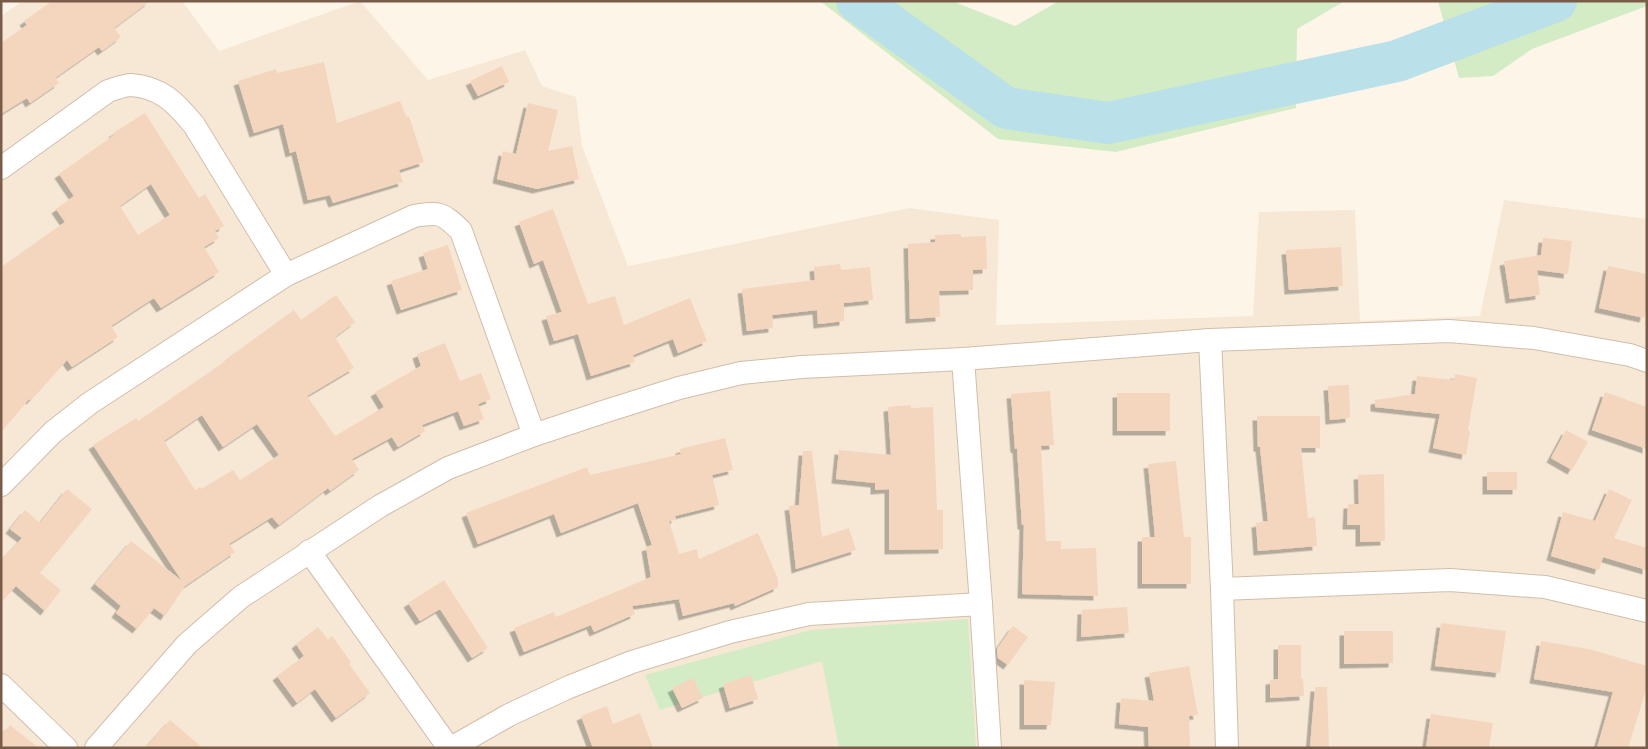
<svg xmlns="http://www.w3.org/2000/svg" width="1648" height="749" font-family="'Exo 2',sans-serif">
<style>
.residential{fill:#f6e8d5}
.green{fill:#d3ecc5}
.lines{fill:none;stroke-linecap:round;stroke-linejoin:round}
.river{stroke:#bae0e9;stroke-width:42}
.building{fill:#f4d6be;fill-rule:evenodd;filter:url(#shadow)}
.street-casing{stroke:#d0beac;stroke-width:24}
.street{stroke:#fff;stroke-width:22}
</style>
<defs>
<filter id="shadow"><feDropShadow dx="-4.5" dy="4.5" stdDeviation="0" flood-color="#0004"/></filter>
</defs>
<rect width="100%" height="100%" fill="#fdf6e8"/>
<path class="residential" d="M 23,1 L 182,1 L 219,51 L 360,1 L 428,80 L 525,50 L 542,86 L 576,97 L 582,146 L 628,266 L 909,208 L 999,220 L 996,325 L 1253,316 L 1259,212 L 1355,210 L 1360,321 L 1480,316 L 1504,200 L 1647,219 L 1647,748 L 1,748 L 1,16 Z"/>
<g class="green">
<path d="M 820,1 L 952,1 L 1015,26 L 1059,1 L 1345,1 L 1297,29 L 1296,108 L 1116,152 L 998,139 Z"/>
<path d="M 1438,1 L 1647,1 L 1647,6 L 1532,49 L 1493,76 L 1459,78 Z"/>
<path d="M 968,619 L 976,748 L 839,748 L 822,661 L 660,710 L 645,675 L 811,630 Z"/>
</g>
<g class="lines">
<path class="river" d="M 857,1 L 1006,108 L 1108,123 L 1397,61 L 1556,1"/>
</g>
<g class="building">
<path d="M 52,1 L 150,1 L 114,28 L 121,37 L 102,51 L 99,47 L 55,78 L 59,83 L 30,103 L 27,98 L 1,114 L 1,43 L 27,25 L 24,21 Z"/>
<path d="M 324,62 L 337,123 L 400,101 L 406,117 L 409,116 L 424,162 L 399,170 L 403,182 L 333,203 L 330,195 L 308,200 L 296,151 L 290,153 L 283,124 L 254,133 L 238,81 L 276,69 L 277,73 Z"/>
<path d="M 502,66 L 509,82 L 478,96 L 470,81 Z"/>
<path d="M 528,103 L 558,110 L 548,151 L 572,146 L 579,179 L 537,189 L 497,179 L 503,151 L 516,154 Z"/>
<path d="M 145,113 L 199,198 L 205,194 L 224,226 L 215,231 L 219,238 L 204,247 L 219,272 L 161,308 L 154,298 L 111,326 L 118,337 L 72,367 L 67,360 L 31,400 L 29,399 L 1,432 L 1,267 L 65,222 L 56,209 L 74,196 L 59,174 L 114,135 L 113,133 ZM 151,184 L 170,215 L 138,235 L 120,206 Z"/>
<path d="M 553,209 L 588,304 L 615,296 L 624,325 L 690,298 L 707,341 L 678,353 L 673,339 L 633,355 L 635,362 L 591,376 L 578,334 L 554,341 L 546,316 L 562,312 L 543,260 L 534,264 L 519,222 Z"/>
<path d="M 961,234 L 961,237 L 986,236 L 987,269 L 973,270 L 973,290 L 939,291 L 940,317 L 910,319 L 908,244 L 935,242 L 935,235 Z"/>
<path d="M 1543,238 L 1572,241 L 1568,274 L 1537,270 L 1540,295 L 1510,299 L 1504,261 L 1541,255 Z"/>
<path d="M 448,245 L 462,290 L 401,310 L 391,281 L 428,269 L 423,253 Z"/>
<path d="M 1341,247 L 1343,286 L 1289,290 L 1286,250 Z"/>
<path d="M 840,264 L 841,270 L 870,267 L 873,300 L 844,303 L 844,321 L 818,324 L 817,310 L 772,315 L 773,328 L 747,331 L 742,289 L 815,280 L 814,267 Z"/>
<path d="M 1608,266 L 1647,274 L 1647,307 L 1644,318 L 1599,308 Z"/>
<path d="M 336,295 L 355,322 L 335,337 L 354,368 L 307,396 L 335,436 L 384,407 L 375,392 L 421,366 L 417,354 L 445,343 L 460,381 L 481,373 L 491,399 L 478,404 L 484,419 L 464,426 L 458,411 L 422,425 L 425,431 L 398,447 L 392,437 L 352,459 L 359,470 L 330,491 L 328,488 L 279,525 L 272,517 L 229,544 L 235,552 L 185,586 L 165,616 L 154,608 L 137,629 L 116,613 L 121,606 L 95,584 L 131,541 L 182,581 L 93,445 L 136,418 L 138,421 L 230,358 L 229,357 L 294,310 L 301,320 ZM 202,415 L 223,447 L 257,424 L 279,455 L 240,480 L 233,470 L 201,489 L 200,487 L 195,490 L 164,441 Z"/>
<path d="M 1455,374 L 1477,378 L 1468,430 L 1470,431 L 1466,455 L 1433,448 L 1440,414 L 1375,407 L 1375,400 L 1415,394 L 1417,376 L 1454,380 Z"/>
<path d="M 1349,385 L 1350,418 L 1330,420 L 1328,386 Z"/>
<path d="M 1050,391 L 1054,445 L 1041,446 L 1046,541 L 1061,541 L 1061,549 L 1096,548 L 1098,596 L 1022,594 L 1024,525 L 1022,525 L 1017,448 L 1015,449 L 1011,394 Z"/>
<path d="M 1605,392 L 1647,407 L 1647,449 L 1592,430 Z"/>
<rect x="1117" y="393" width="53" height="38"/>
<path d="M 911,405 L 911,408 L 933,407 L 937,510 L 943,510 L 943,549 L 889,550 L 889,489 L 875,490 L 875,483 L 836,479 L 839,450 L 891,455 L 888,407 Z"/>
<path d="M 1257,416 L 1320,416 L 1320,448 L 1301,448 L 1308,518 L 1315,517 L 1317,546 L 1258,551 L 1256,523 L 1268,521 L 1260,447 L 1258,447 Z"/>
<path d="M 1566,430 L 1588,442 L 1572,470 L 1551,458 Z"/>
<path d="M 725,438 L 733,470 L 712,475 L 719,505 L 675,516 L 676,519 L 669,521 L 679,554 L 697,549 L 699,559 L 758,533 L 778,579 L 778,587 L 735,606 L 734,603 L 683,616 L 679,599 L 632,606 L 635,614 L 594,632 L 591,625 L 524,652 L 514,628 L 554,612 L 556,617 L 651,577 L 646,547 L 652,545 L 638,503 L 561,533 L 554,514 L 478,544 L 466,513 L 587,467 L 590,475 L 681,454 L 680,449 Z"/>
<path d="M 803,451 L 812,451 L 822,537 L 849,528 L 856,550 L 796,569 L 789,506 L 799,505 Z"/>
<path d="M 1176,461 L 1184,537 L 1191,537 L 1191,584 L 1142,584 L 1142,537 L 1155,537 L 1148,464 Z"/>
<rect x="1487" y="472" width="30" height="18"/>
<path d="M 1384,474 L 1385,541 L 1360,542 L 1360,525 L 1347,525 L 1348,504 L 1359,504 L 1358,475 Z"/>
<path d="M 67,489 L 92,509 L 40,573 L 61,590 L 45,611 L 16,586 L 1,602 L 1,561 L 22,538 L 10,529 L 25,510 L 40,523 Z"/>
<path d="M 1609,489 L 1632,500 L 1614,538 L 1647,548 L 1647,570 L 1603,557 L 1599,570 L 1551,556 L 1563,512 L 1595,521 Z"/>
<path d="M 444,580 L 488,648 L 472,658 L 440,609 L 420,621 L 408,603 Z"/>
<path d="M 1127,607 L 1129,633 L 1081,637 L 1082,610 Z"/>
<path d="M 1441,623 L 1506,631 L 1500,673 L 1435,666 Z"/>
<path d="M 1013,626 L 1028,637 L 1008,665 L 998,658 L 997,649 Z"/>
<path d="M 318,627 L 328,640 L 332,636 L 351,662 L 349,664 L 370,693 L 336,718 L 315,689 L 297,703 L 277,676 L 304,656 L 296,644 Z"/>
<path d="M 1344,631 L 1393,631 L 1393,663 L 1344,664 Z"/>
<path d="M 1541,641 L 1589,649 L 1647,666 L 1647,687 L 1628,748 L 1597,748 L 1613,692 L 1534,679 Z"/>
<path d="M 1278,645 L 1301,645 L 1301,679 L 1303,678 L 1304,696 L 1270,698 L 1270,680 L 1278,679 Z"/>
<path d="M 1189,666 L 1198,715 L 1189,716 L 1190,748 L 1149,748 L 1148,727 L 1119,724 L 1121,698 L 1154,701 L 1149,673 Z"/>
<path d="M 751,675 L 758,699 L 730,708 L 723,684 Z"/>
<path d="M 693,678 L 703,698 L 682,708 L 672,688 Z"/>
<path d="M 1024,680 L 1055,682 L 1051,725 L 1024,725 Z"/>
<path d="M 1315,687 L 1327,687 L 1329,748 L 1310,748 Z"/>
<path d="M 607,706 L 613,724 L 640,713 L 653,748 L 593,748 L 581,716 Z"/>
<path d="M 1431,714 L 1493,723 L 1489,748 L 1426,748 Z"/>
<path d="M 170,720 L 203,748 L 145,748 Z"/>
<path d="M 10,725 L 39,748 L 1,748 L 1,735 Z"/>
</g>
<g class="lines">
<defs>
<g id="street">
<path d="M 1,168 L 108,91 C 115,89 124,85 131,85 C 161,87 176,103 194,125 L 286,275"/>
<path d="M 1210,340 L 1222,589 L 1227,748"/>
<path d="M 1,485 L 53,432 L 90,403 L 286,275 L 414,216 C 439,212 442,212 461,231 L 534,435"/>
<path d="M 309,551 L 449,748"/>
<path d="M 1222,589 L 1450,580 L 1545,587 L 1647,611"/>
<path d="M 1,685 L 66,748"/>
<path d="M 96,748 L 187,644 L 241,597 L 380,506 L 448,468 L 534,435 L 603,412 L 679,388 L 741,373 L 802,367 L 963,359"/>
<path d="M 451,748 L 509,715 L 569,687 L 632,662 L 730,632 L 809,614 L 981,604"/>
<path d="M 990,748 L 981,604 L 963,359 L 1210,340 L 1449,331 L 1534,338 L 1630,355 L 1647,361"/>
</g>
</defs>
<use href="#street" class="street-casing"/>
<use href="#street" class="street"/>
</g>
<rect width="1648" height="749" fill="none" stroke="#795c4a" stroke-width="5"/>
</svg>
